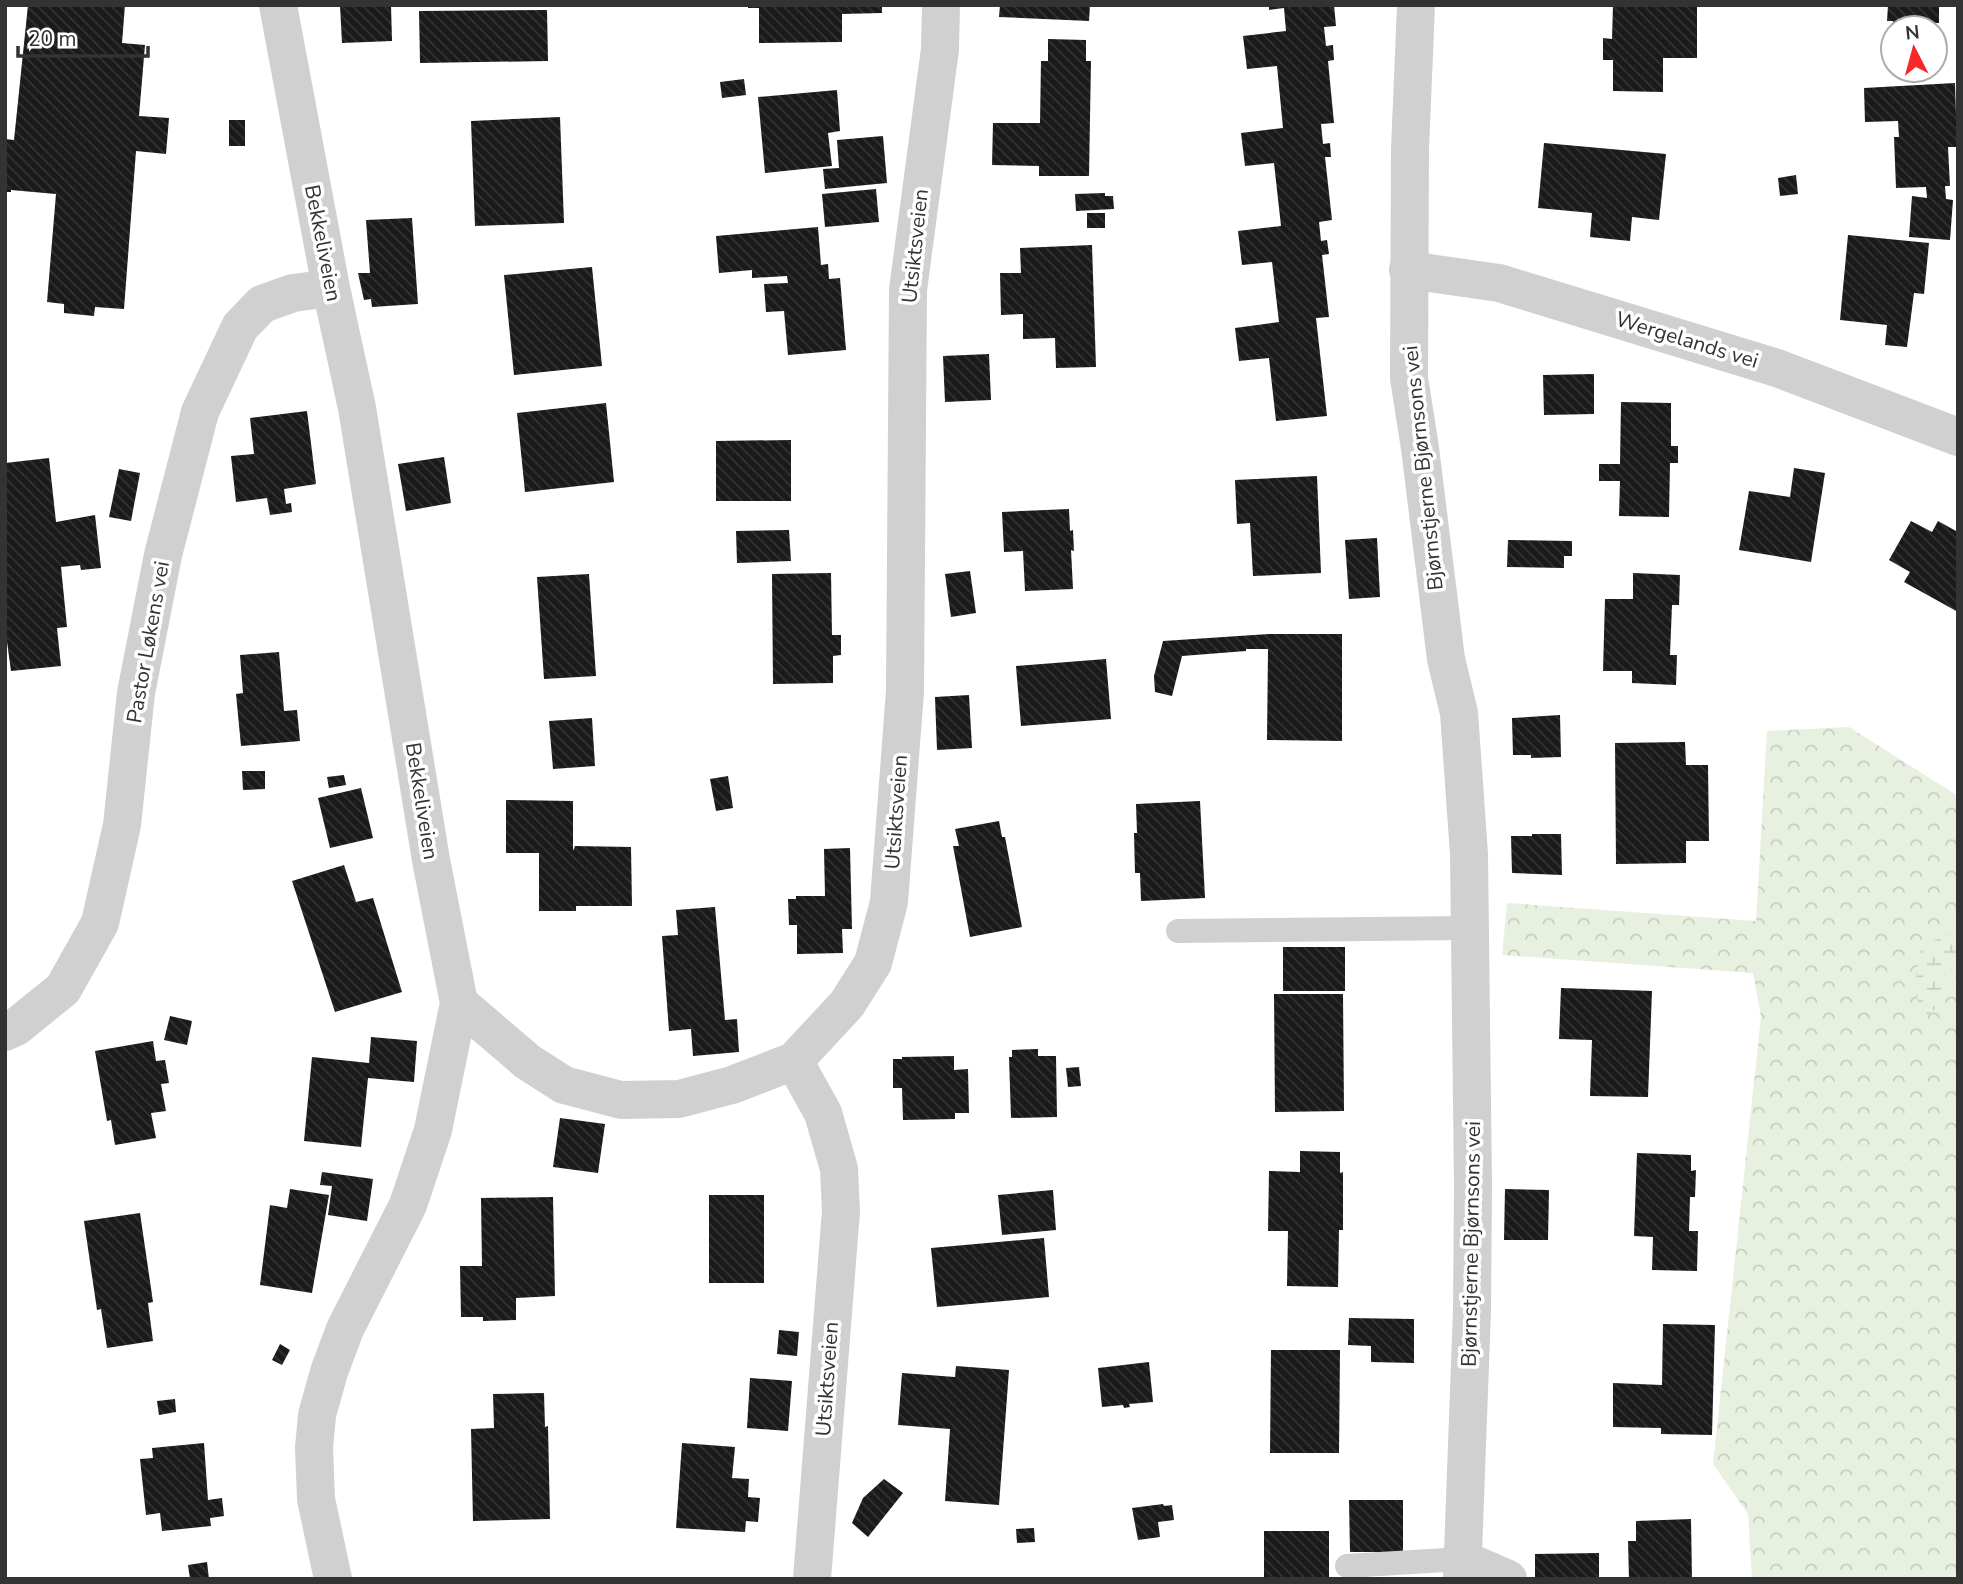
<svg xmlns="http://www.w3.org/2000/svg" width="1963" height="1584" font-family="'Nunito Sans',sans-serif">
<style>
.forest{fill:url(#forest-crowns)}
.wetland{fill:url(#wetland-marsh)}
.building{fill:url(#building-back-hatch)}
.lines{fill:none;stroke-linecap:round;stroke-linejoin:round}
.lane{stroke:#d0d0d0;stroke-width:24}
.street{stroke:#d0d0d0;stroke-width:38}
.labels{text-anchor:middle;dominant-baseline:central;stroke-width:7;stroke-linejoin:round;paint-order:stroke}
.street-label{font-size:21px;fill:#333;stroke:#fff}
</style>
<defs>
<pattern id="forest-crowns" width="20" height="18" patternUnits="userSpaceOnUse" patternTransform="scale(1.75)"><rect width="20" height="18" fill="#e8f0e0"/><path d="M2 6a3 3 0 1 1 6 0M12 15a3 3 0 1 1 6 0" fill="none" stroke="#c7cec1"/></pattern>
<pattern id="wetland-marsh" width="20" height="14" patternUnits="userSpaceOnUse" patternTransform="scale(1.75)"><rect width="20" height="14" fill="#e8f0e0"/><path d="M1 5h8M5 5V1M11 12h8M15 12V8" fill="none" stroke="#c7cec1"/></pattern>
<pattern id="building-back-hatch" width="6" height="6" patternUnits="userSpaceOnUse" patternTransform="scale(1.75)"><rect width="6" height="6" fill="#1a1a1a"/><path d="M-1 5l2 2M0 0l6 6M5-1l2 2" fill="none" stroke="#333"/></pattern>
</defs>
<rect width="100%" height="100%" fill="#fff"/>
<path class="forest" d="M 1849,727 L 1958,796 L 1958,1579 L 1752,1579 L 1748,1514 L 1713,1464 L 1761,1017 L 1753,973 L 1502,955 L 1507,903 L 1756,921 L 1767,731 Z"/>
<path class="wetland" d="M 1958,931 L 1958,981 L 1950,968 L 1941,982 L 1945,999 L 1922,1021 L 1915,989 L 1920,946 Z"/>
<g class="building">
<path d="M 28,5 L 125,5 L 122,43 L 145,45 L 139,116 L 169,118 L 166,154 L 136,151 L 124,309 L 95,307 L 94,316 L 64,313 L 64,304 L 47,302 L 56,194 L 11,190 L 11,192 L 5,192 L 5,139 L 14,140 Z"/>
<path d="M 340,5 L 391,5 L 392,41 L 342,43 Z"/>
<path d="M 748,5 L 882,5 L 882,13 L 842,14 L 842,42 L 759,43 L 759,8 L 748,8 Z"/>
<path d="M 1000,5 L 1090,5 L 1089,21 L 999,17 Z"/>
<path d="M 1269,5 L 1334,5 L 1336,26 L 1324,27 L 1326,46 L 1333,45 L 1334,60 L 1328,61 L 1334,123 L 1321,124 L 1323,144 L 1330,143 L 1331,157 L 1325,157 L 1332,220 L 1319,222 L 1321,241 L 1327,240 L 1329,254 L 1322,255 L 1329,317 L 1316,318 L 1327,416 L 1276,421 L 1269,358 L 1239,361 L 1235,328 L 1279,322 L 1272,262 L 1242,265 L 1238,231 L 1281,226 L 1274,163 L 1245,166 L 1241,133 L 1283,128 L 1277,66 L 1247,69 L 1243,36 L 1286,31 L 1284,8 L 1269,10 Z"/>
<path d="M 1613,5 L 1697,6 L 1697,58 L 1663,58 L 1663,92 L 1613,91 L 1613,60 L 1603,60 L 1603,38 L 1612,39 Z"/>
<path d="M 1888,5 L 1939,5 L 1939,23 L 1935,23 L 1935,28 L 1893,28 L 1893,21 L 1887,21 Z"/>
<path d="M 547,10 L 548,61 L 420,63 L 419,11 Z"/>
<path d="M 1048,39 L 1086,40 L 1086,61 L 1091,61 L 1089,176 L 1039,176 L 1039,166 L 992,165 L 993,123 L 1040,123 L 1041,61 L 1048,61 Z"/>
<path d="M 744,79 L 746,95 L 722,98 L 720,82 Z"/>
<path d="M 1955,83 L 1957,147 L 1948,147 L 1950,186 L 1945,186 L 1946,199 L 1953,200 L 1950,240 L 1909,237 L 1912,196 L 1927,198 L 1926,187 L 1896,188 L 1894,137 L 1899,137 L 1898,121 L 1865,122 L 1864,88 Z"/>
<path d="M 837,90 L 840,131 L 828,133 L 832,166 L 765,173 L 758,97 Z"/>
<path d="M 560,117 L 564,223 L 475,226 L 471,121 Z"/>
<rect x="229" y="120" width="16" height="26"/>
<path d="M 883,136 L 887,183 L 825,189 L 823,169 L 839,168 L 837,140 Z"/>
<path d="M 1544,143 L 1666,154 L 1659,220 L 1632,217 L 1630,241 L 1590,237 L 1592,213 L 1538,208 Z"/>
<path d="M 1796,175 L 1798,194 L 1780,196 L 1778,178 Z"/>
<path d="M 876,189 L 879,222 L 825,227 L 822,194 Z"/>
<path d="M 1105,193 L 1105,196 L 1113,196 L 1114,209 L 1076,211 L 1075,194 Z"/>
<rect x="1087" y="213" width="18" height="15"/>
<path d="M 412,218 L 418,304 L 372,307 L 371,299 L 364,300 L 358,273 L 370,273 L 366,220 Z"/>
<path d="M 818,227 L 821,265 L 828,264 L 829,279 L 840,278 L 846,350 L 788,355 L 784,311 L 766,312 L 764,284 L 788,283 L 787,276 L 752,278 L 752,270 L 719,273 L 716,236 Z"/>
<path d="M 1848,235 L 1929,243 L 1924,294 L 1914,293 L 1907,347 L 1885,345 L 1887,325 L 1840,320 Z"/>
<path d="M 1092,245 L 1096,367 L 1056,368 L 1055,338 L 1023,339 L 1023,314 L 1001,315 L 1000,273 L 1021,273 L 1020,248 Z"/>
<path d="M 592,267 L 602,366 L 514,375 L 504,275 Z"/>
<path d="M 989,354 L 991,400 L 945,402 L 943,356 Z"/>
<path d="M 1594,374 L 1594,414 L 1544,415 L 1543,375 Z"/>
<path d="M 1621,402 L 1671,403 L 1671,446 L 1678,446 L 1678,463 L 1670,463 L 1669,517 L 1619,516 L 1620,481 L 1599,481 L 1599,464 L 1620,464 Z"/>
<path d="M 606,403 L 614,482 L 525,492 L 517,413 Z"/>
<path d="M 307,411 L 316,484 L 284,489 L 286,504 L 291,503 L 292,512 L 270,515 L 267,498 L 236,502 L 231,456 L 254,454 L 250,418 Z"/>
<path d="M 791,440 L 791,501 L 716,501 L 716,441 Z"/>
<path d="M 444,457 L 451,503 L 406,511 L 398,464 Z"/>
<path d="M 49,458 L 56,522 L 95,515 L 101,568 L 81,570 L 80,565 L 61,567 L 67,627 L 57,628 L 61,666 L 11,671 L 5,627 L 5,463 Z"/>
<path d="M 1794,468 L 1825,473 L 1811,562 L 1739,550 L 1749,491 L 1790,497 Z"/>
<path d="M 119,469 L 140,473 L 131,521 L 109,517 Z"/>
<path d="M 1317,476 L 1321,573 L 1253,576 L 1250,523 L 1237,524 L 1235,480 Z"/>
<path d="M 1069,509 L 1070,531 L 1073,530 L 1074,551 L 1071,550 L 1073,589 L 1025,591 L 1023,551 L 1004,552 L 1002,512 Z"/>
<path d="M 1911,521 L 1932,532 L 1938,521 L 1956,531 L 1958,527 L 1958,612 L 1904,582 L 1910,572 L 1889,560 Z"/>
<path d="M 789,530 L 791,561 L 737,563 L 736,531 Z"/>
<path d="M 1377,538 L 1380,597 L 1349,599 L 1345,540 Z"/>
<path d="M 1508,540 L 1572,541 L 1572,556 L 1564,556 L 1564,568 L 1507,567 Z"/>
<path d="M 970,571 L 976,613 L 951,617 L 945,574 Z"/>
<path d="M 831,573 L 832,635 L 841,635 L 841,655 L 833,656 L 833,683 L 773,684 L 772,574 Z"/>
<path d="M 1633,573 L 1680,575 L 1679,605 L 1672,605 L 1670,655 L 1677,655 L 1676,685 L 1632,683 L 1632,671 L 1603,671 L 1605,599 L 1633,599 Z"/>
<path d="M 589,574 L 596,676 L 544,679 L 537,577 Z"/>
<path d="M 1269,634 L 1342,634 L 1342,741 L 1267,740 L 1268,649 L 1246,649 L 1246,651 L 1182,656 L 1172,696 L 1155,692 L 1154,676 L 1163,641 Z"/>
<path d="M 279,652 L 284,711 L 297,710 L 300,741 L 241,746 L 236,694 L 243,693 L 240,655 Z"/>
<path d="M 1106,659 L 1111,719 L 1021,726 L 1016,666 Z"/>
<path d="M 969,695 L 972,748 L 937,750 L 935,697 Z"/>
<path d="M 1560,715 L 1561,757 L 1531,758 L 1531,755 L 1513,755 L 1512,718 Z"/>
<path d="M 592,718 L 595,766 L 553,769 L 549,721 Z"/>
<path d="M 1685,742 L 1686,765 L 1708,765 L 1709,841 L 1686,841 L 1686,863 L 1616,864 L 1615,743 Z"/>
<path d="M 242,771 L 265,771 L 265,789 L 243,790 Z"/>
<path d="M 344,775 L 346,785 L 329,788 L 327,777 Z"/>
<path d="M 728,776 L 733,808 L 716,811 L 710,779 Z"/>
<path d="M 361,788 L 373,838 L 330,848 L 318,798 Z"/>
<path d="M 506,800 L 573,801 L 573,851 L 575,846 L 631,847 L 632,906 L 576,906 L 576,911 L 539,911 L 539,853 L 506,853 Z"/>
<path d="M 1200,801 L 1205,898 L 1141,901 L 1140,873 L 1135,873 L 1134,833 L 1137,833 L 1136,804 Z"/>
<path d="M 999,821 L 1002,837 L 1005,837 L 1022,927 L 970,937 L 953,846 L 959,846 L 955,829 Z"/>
<path d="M 1532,834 L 1561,834 L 1562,875 L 1512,873 L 1511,836 L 1532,836 Z"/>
<path d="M 850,848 L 852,929 L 842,929 L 843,953 L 797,954 L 797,925 L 789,925 L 788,899 L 796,899 L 796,896 L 825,896 L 824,849 Z"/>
<path d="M 344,865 L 356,902 L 373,898 L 402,992 L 335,1012 L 292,881 Z"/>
<path d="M 715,907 L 725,1020 L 737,1019 L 739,1052 L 693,1056 L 691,1029 L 669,1031 L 662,936 L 678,935 L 676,910 Z"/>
<rect x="1283" y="947" width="62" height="44"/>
<path d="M 1561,988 L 1652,991 L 1648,1097 L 1590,1096 L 1592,1040 L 1559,1039 Z"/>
<path d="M 1274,994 L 1343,994 L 1344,1111 L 1275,1112 Z"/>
<path d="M 170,1016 L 192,1021 L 187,1045 L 164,1040 Z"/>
<path d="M 371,1037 L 417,1041 L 414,1082 L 368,1078 L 361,1147 L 304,1141 L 312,1057 L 369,1063 Z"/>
<path d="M 153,1041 L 156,1061 L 165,1060 L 169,1083 L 161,1084 L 166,1111 L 151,1113 L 156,1138 L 115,1145 L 111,1120 L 107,1121 L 95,1051 Z"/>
<path d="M 1038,1049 L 1038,1056 L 1056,1056 L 1057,1117 L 1011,1118 L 1009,1057 L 1012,1057 L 1012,1050 Z"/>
<path d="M 954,1056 L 954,1070 L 968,1069 L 969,1113 L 955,1113 L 955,1119 L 903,1120 L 902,1088 L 893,1088 L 893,1059 L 902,1059 L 902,1057 Z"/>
<path d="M 1079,1067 L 1081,1086 L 1068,1087 L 1066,1068 Z"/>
<path d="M 560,1118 L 605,1124 L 598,1173 L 553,1167 Z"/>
<path d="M 1300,1151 L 1340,1152 L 1340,1173 L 1343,1172 L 1343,1230 L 1339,1230 L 1338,1287 L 1287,1286 L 1288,1231 L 1268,1231 L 1269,1171 L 1300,1172 Z"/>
<path d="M 1637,1153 L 1691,1155 L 1691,1171 L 1696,1170 L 1695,1197 L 1690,1197 L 1689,1231 L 1698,1231 L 1697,1271 L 1652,1270 L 1653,1237 L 1634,1236 Z"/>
<path d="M 322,1172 L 373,1179 L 367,1221 L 328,1215 L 332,1186 L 320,1185 Z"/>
<path d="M 290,1189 L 329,1195 L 312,1293 L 260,1285 L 270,1205 L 287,1208 Z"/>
<path d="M 1505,1189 L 1549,1190 L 1548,1240 L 1504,1240 Z"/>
<path d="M 1053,1190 L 1056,1230 L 1002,1235 L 998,1195 Z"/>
<rect x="709" y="1195" width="55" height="88"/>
<path d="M 553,1197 L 555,1296 L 516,1298 L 516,1320 L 483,1321 L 483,1317 L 461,1317 L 460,1266 L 482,1266 L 481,1198 Z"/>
<path d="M 140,1213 L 153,1302 L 148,1303 L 153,1341 L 107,1348 L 101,1309 L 97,1310 L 84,1221 Z"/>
<path d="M 1044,1238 L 1049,1297 L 937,1307 L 931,1248 Z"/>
<path d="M 1349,1318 L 1414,1319 L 1414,1363 L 1371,1362 L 1371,1346 L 1348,1345 Z"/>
<path d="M 1663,1324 L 1715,1325 L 1712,1435 L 1661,1434 L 1661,1428 L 1613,1427 L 1613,1383 L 1662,1385 Z"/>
<path d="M 779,1330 L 799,1332 L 797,1356 L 777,1354 Z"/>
<path d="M 280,1344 L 290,1350 L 282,1365 L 272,1360 Z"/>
<path d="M 1271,1350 L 1340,1350 L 1339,1453 L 1270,1453 Z"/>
<path d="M 1149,1362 L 1153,1402 L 1129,1404 L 1130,1407 L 1124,1408 L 1123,1405 L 1102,1407 L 1098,1368 Z"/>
<path d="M 956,1366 L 1009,1370 L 999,1505 L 945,1501 L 950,1429 L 898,1425 L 902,1373 L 955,1377 Z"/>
<path d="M 750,1378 L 792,1381 L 788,1431 L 747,1428 Z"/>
<path d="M 544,1393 L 545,1427 L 548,1426 L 550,1519 L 473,1521 L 471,1429 L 494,1428 L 493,1394 Z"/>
<path d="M 175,1399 L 176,1412 L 159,1415 L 157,1401 Z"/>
<path d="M 204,1443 L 208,1500 L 222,1498 L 224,1516 L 210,1518 L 211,1526 L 162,1531 L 160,1513 L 146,1515 L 140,1459 L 153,1458 L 152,1448 Z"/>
<path d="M 682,1443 L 735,1447 L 732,1478 L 749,1479 L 748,1497 L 760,1498 L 758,1522 L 746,1521 L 745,1532 L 676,1528 Z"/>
<path d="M 884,1479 L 903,1493 L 868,1537 L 852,1523 L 863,1498 Z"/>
<path d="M 1349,1500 L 1403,1500 L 1403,1552 L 1350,1552 Z"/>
<path d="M 1163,1504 L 1164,1506 L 1172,1505 L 1174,1520 L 1158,1522 L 1160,1537 L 1138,1540 L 1132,1508 Z"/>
<path d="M 1691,1519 L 1692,1579 L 1629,1579 L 1628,1541 L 1636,1541 L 1636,1521 Z"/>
<path d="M 1034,1528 L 1035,1542 L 1017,1543 L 1016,1529 Z"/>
<rect x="1264" y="1531" width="65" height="48"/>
<path d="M 1599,1553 L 1599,1579 L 1535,1579 L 1535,1554 Z"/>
<path d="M 207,1562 L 209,1579 L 190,1579 L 188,1565 Z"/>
</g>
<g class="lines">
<g class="lane">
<path d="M 1178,931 L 1470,928"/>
<path d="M 1347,1566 L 1462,1559"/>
</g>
<g class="street">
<path d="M 278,5 L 331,288 L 357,408 L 431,860 L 459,1003 L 433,1130 L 408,1205 L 345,1329 L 329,1372 L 317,1415 L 314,1448 L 316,1499 L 333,1579"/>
<path d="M 1416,5 L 1410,149 L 1409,378 L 1420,448 L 1446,659 L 1459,713 L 1469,854 L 1473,1185 L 1472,1310 L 1462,1579"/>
<path d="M 1408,270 L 1499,283 L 1777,368 L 1958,437"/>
<path d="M 459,1003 L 528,1062 L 564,1085 L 621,1100 L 679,1099 L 732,1085 L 794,1061 L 847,1004 L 873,963 L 889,902 L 905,691 L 908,290 L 940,49 L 941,5"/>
<path d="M 5,1032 L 16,1027 L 63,989 L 100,923 L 122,825 L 136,693 L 163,555 L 200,412 L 240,327 L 262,304 L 293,293 L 331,288"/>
<path d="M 794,1061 L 823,1113 L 839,1169 L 841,1211 L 812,1579"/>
<path d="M 1462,1559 L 1508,1579"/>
</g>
</g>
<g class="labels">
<g class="street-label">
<text transform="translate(323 243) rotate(79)">Bekkeliveien</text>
<text transform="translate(915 246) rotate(-84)">Utsiktsveien</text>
<text transform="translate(1687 340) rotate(17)">Wergelands vei</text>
<text transform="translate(1423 468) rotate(-96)">Bjørnstjerne Bjørnsons vei</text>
<text transform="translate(148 642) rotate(-80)">Pastor Løkens vei</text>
<text transform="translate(422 801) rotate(81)">Bekkeliveien</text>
<text transform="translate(896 812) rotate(-86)">Utsiktsveien</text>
<text transform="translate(1471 1244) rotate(-89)">Bjørnstjerne Bjørnsons vei</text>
<text transform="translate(827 1379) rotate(-86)">Utsiktsveien</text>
</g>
</g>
<rect width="1963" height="1584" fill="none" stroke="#333333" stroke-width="14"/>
<g transform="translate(1914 49) rotate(354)"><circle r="33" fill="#ffffff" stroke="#adadad" stroke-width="2"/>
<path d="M0-5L12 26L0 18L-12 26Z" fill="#f7282a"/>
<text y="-10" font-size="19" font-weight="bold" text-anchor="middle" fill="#333333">N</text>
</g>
<path d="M18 46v10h130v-10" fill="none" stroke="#333333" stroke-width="3.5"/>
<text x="28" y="46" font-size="21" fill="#333333" stroke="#ffffff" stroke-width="5" paint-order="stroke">20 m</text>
</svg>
